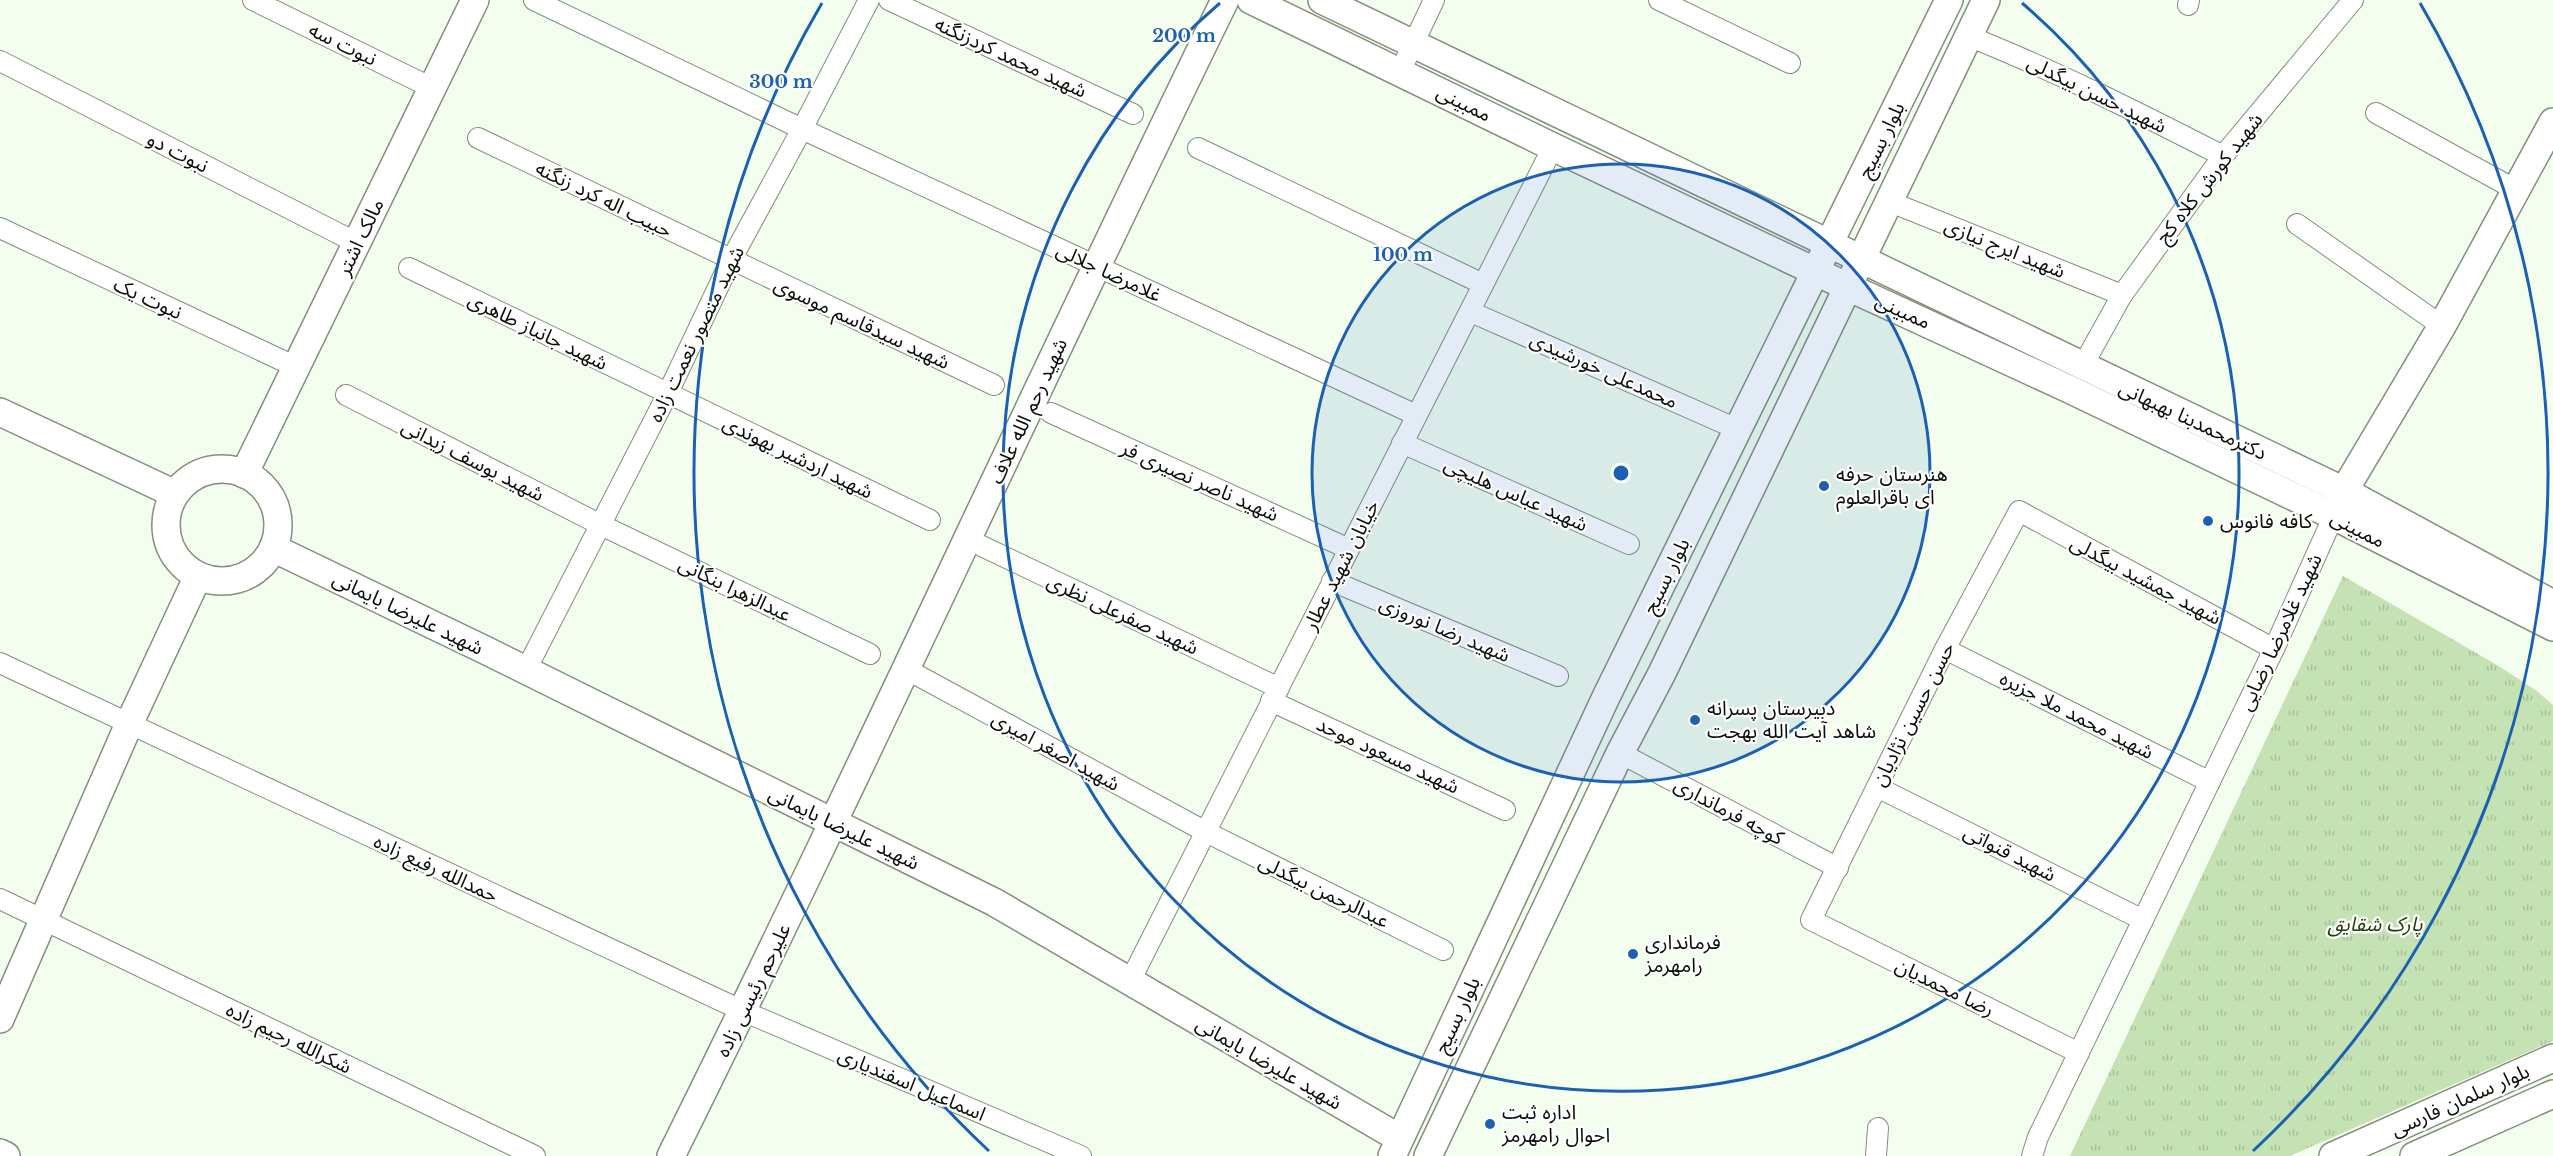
<svg xmlns="http://www.w3.org/2000/svg" width="2553" height="1156" font-family="'Libre Baskerville','Noto Sans Arabic',serif">
<style>
.grass{fill:url(#grass-tufts)}
.lines{fill:none;stroke-linecap:round;stroke-linejoin:round}
.street-casing{stroke:#838f7c;stroke-width:22}
.secondary-casing{stroke:#838f7c;stroke-width:30}
.street{stroke:#fff;stroke-width:20}
.secondary{stroke:#fff;stroke-width:27}
.ring{fill:none;stroke:#1c60b1;stroke-width:3}
.poi-dot{fill:#1c60b1;stroke:#fff;stroke-width:2}
.labels{text-anchor:middle;dominant-baseline:central;stroke-width:4.5;stroke-linejoin:round;paint-order:stroke}
.street-label{font-size:20px;fill:#0a0e08;stroke:#fff}
.poi-label{font-size:20px;fill:#0a0e08;stroke:#fff;text-anchor:start}
.park-label{font-size:20px;font-style:italic;fill:#224009;stroke:#fff}
.centre{fill:#1c60b1;stroke:#fff;stroke-width:3}
.ring-label{font-size:18px;text-anchor:middle;font-weight:bold;fill:#1c60b1;stroke:#fff;stroke-width:4.5;stroke-linejoin:round;paint-order:stroke}
</style>
<defs>
<pattern id="grass-tufts" width="24" height="20" patternUnits="userSpaceOnUse" patternTransform="scale(1.5)"><rect width="24" height="20" fill="#c4e2b3"/><path d="M3 7l-1-3M5 7V3M7 7l1-3M15 17l-1-3M17 17v-4M19 17l1-3" fill="none" stroke="#a7c198"/></pattern>
</defs>
<rect width="100%" height="100%" fill="#f4feee"/>
<path class="grass" d="M 2343,576 L 2497,665 L 2537,691 L 2553,705 L 2553,1041 L 2290,1156 L 2070,1156 Z"/>
<g class="lines">
<defs>
<g id="street">
<path d="M 253,0 L 432,88"/>
<path d="M 534,0 L 802,129 L 1416,415"/>
<path d="M 889,0 L 1133,114"/>
<path d="M 1659,0 L 1790,63"/>
<path d="M 2188,5 L 2189,0"/>
<path d="M 1968,36 C 2056,71 2139,113 2223,156"/>
<path d="M 0,61 L 357,243"/>
<path d="M 1400,72 L 1434,0"/>
<path d="M 2376,113 L 2516,190"/>
<path d="M 478,138 L 994,385"/>
<path d="M 1198,148 L 1483,284"/>
<path d="M 1888,201 L 2122,295"/>
<path d="M 2297,224 L 2442,326"/>
<path d="M 0,228 L 296,367"/>
<path d="M 409,268 L 930,520"/>
<path d="M 1471,312 L 1737,429"/>
<path d="M 2082,367 L 2122,295 L 2223,156 L 2353,0"/>
<path d="M 346,395 L 601,525 L 870,654"/>
<path d="M 1051,413 L 1349,549"/>
<path d="M 1402,443 L 1629,544"/>
<path d="M 967,539 L 1279,688"/>
<path d="M 1332,581 L 1558,676"/>
<path d="M 1945,649 L 2210,782"/>
<path d="M 0,663 L 743,1011 L 1081,1156"/>
<path d="M 906,669 L 1206,832 L 1443,950"/>
<path d="M 526,670 L 667,395 L 731,260 L 802,129 L 869,0"/>
<path d="M 1271,701 L 1505,810"/>
<path d="M 1620,753 L 1838,868"/>
<path d="M 1877,787 L 2143,920"/>
<path d="M 0,899 L 535,1156"/>
<path d="M 1129,983 L 1553,147"/>
<path d="M 2079,1053 L 1811,920 L 1945,649 L 2019,511 L 2274,649"/>
<path d="M 1876,1156 L 1878,1128"/>
<path d="M 2032,1156 L 2038,1137 L 2274,649 L 2339,504"/>
</g>
<g id="secondary">
<path d="M 1251,0 L 1553,147 L 1848,287 L 2069,389 L 2334,516 L 2553,627"/>
<path d="M 1322,0 L 2344,491 L 2553,604"/>
<path d="M 0,412 L 175,494"/>
<circle cx="222" cy="525" r="56"/>
<path d="M 244,474 L 475,0"/>
<path d="M 2344,491 L 2442,326 L 2553,122"/>
<path d="M 273,548 L 485,650 L 994,902 L 1399,1138"/>
<path d="M 0,1019 L 129,724 L 198,576"/>
<path d="M 0,1153 L 6,1156"/>
<path d="M 671,1156 C 861,773 1037,384 1225,0"/>
<path d="M 1392,1156 L 1606,697 L 1949,0"/>
<path d="M 1428,1156 L 1620,753 L 1662,673 L 1986,0"/>
<path d="M 2333,1156 L 2553,1058"/>
<path d="M 2414,1156 L 2553,1094"/>
</g>
</defs>
<use href="#street" class="street-casing"/>
<use href="#secondary" class="secondary-casing"/>
<use href="#street" class="street"/>
<use href="#secondary" class="secondary"/>
</g>
<circle cx="1621" cy="473" r="309" fill="#1c60b1" fill-opacity=".12"/>
<g class="ring">
<circle cx="1621" cy="473" r="309"/>
<path d="M2022 3A618 618 0 1 1 1220 3"/>
<path d="M989 1151A927 927 0 0 1 822 3M2420 3A927 927 0 0 1 2253 1151"/>
</g>
<g class="poi-dot">
<circle cx="1824" cy="486" r="6"/>
<circle cx="2208" cy="521" r="6"/>
<circle cx="1695" cy="720" r="6"/>
<circle cx="1633" cy="954" r="6"/>
<circle cx="1490" cy="1124" r="6"/>
</g>
<g class="labels">
<g class="street-label">
<text transform="translate(343 44) rotate(26)">نبوت سه</text>
<text transform="translate(1011 57) rotate(25)">شهید محمد کردزنگنه</text>
<text transform="translate(2097 94) rotate(26)">شهید حسن بیگدلی</text>
<text transform="translate(1464 103) rotate(26)">ممبینی</text>
<text transform="translate(1881 140) rotate(-64)">بلوار بسیج</text>
<text transform="translate(178 152) rotate(27)">نبوت دو</text>
<text transform="translate(2209 178) rotate(-52)">شهید کورش کلاه کج</text>
<text transform="translate(604 199) rotate(26)">حبیب اله کرد زنگنه</text>
<text transform="translate(360 237) rotate(-64)">مالک اشتر</text>
<text transform="translate(2005 248) rotate(22)">شهید ایرج نیازی</text>
<text transform="translate(1109 272) rotate(25)">غلامرضا جلالی</text>
<text transform="translate(148 298) rotate(25)">نبوت یک</text>
<text transform="translate(1903 311) rotate(24)">ممبینی</text>
<text transform="translate(862 323) rotate(25)">شهید سیدقاسم موسوی</text>
<text transform="translate(538 331) rotate(26)">شهید جانباز طاهری</text>
<text transform="translate(696 334) rotate(-64)">شهید منصور نعمت زاده</text>
<text transform="translate(1604 370) rotate(24)">محمدعلی خورشیدی</text>
<text transform="translate(1028 411) rotate(-65)">شهید رحم الله علاف</text>
<text transform="translate(2193 420) rotate(25)">دکترمحمدبنا بهبهانی</text>
<text transform="translate(798 457) rotate(26)">شهید اردشیر بهوندی</text>
<text transform="translate(473 460) rotate(27)">شهید یوسف زیدانی</text>
<text transform="translate(1200 481) rotate(24)">شهید ناصر نصیری فر</text>
<text transform="translate(1516 494) rotate(24)">شهید عباس هلیچی</text>
<text transform="translate(2358 529) rotate(27)">ممبینی</text>
<text transform="translate(1341 565) rotate(-63)">خیابان شهید عطار</text>
<text transform="translate(1666 576) rotate(-64)">بلوار بسیج</text>
<text transform="translate(2146 580) rotate(28)">شهید جمشید بیگدلی</text>
<text transform="translate(735 589) rotate(26)">عبدالزهرا بنگانی</text>
<text transform="translate(408 613) rotate(26)">شهید علیرضا بایمانی</text>
<text transform="translate(1123 614) rotate(25)">شهید صفرعلی نظری</text>
<text transform="translate(1445 629) rotate(23)">شهید رضا نوروزی</text>
<text transform="translate(2280 632) rotate(-65)">شهید غلامرضا رضایی</text>
<text transform="translate(1913 714) rotate(-63)">حسن حسین نژادیان</text>
<text transform="translate(2077 715) rotate(27)">شهید محمد ملا جزیره</text>
<text transform="translate(1056 751) rotate(29)">شهید اصغر امیری</text>
<text transform="translate(1388 755) rotate(25)">شهید مسعود موحد</text>
<text transform="translate(1729 811) rotate(28)">کوچه فرمانداری</text>
<text transform="translate(844 828) rotate(26)">شهید علیرضا بایمانی</text>
<text transform="translate(2010 853) rotate(27)">شهید قنواتی</text>
<text transform="translate(436 868) rotate(25)">حمدالله رفیع زاده</text>
<text transform="translate(1324 891) rotate(26)">عبدالرحمن بیگدلی</text>
<text transform="translate(1945 987) rotate(26)">رضا محمدیان</text>
<text transform="translate(753 990) rotate(-64)">علیرحم رئیسی زاده</text>
<text transform="translate(1457 1015) rotate(-65)">بلوار بسیج</text>
<text transform="translate(289 1038) rotate(26)">شکرالله رحیم زاده</text>
<text transform="translate(1269 1063) rotate(30)">شهید علیرضا بایمانی</text>
<text transform="translate(912 1084) rotate(23)">اسماعیل اسفندیاری</text>
<text transform="translate(2460 1100) rotate(-24)">بلوار سلمان فارسی</text>
</g>
<g class="poi-label">
<text x="1836" y="474">هنرستان حرفه<tspan x="1836" dy="23">ای باقرالعلوم</tspan></text>
<text x="2220" y="521">کافه فانوس</text>
<text x="1707" y="708">دبیرستان پسرانه<tspan x="1707" dy="23">شاهد آیت الله بهجت</tspan></text>
<text x="1645" y="942">فرمانداری<tspan x="1645" dy="23">رامهرمز</tspan></text>
<text x="1502" y="1112">اداره ثبت<tspan x="1502" dy="23">احوال رامهرمز</tspan></text>
</g>
<g class="park-label">
<text x="2375" y="924">پارک شقایق</text>
</g>
</g>
<circle cx="1621" cy="473" r="9" class="centre"/>
<g class="ring-label">
<text x="1184" y="42">200 m</text>
<text x="781" y="88">300 m</text>
<text x="1403" y="261">100 m</text>
</g>
</svg>
